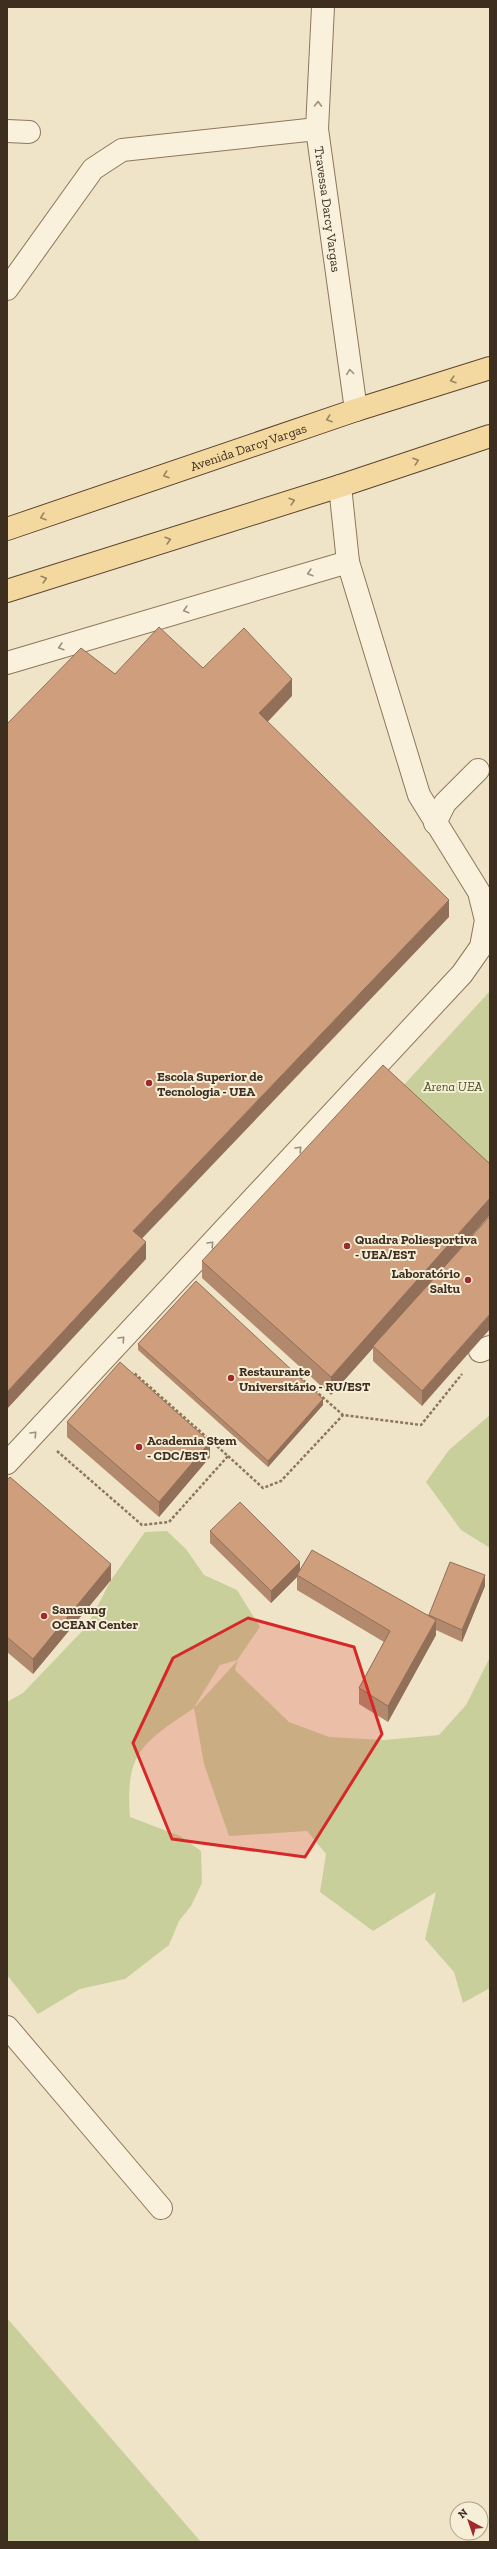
<svg xmlns="http://www.w3.org/2000/svg" width="497" height="2549" font-family="'Zilla Slab',serif">
<style>
.green{fill:#c9cf9b;fill-rule:evenodd}
.lines{fill:none;stroke-linecap:round;stroke-linejoin:round}
.minor-casing{stroke:#8d765c;stroke-width:24}
.major-casing{stroke:#5b4430;stroke-width:24}
.path{stroke:#8d765c;stroke-width:2.5;stroke-dasharray:3 2;stroke-linecap:butt}
.minor{stroke:#faf1dc;stroke-width:22}
.major{stroke:#f3d9a0;stroke-width:22}
.wall{fill:#b2896c}
.shaded-wall{fill:#916f58}
.building{fill:#cf9f7d;stroke:#916f58}
.oneway{stroke:#9c907e}
.oneway2{stroke:#988460}
.marked{fill:#d62828;fill-opacity:0.2;stroke:#d62828;stroke-width:3;stroke-linejoin:round}
.poi-dot{fill:#9e2a2b;stroke:#f7eed8;stroke-width:1.5}
.labels{text-anchor:middle;dominant-baseline:central;stroke-width:4;stroke-linejoin:round;paint-order:stroke}
.street-label{font-size:13px;fill:#3d2e20;stroke:#f7eed8}
.poi-label{font-size:13px;font-weight:bold;fill:#3d2e20;stroke:#f7eed8;text-anchor:start}
.park-label{font-size:13px;font-style:italic;fill:#4d5a26;stroke:#f7eed8}
</style>
<rect width="100%" height="100%" fill="#f0e4c8"/>
<g class="green">
<path d="M 490,991 L 490,1171 L 401,1088 Z"/>
<path d="M 490,1415 L 490,1548 L 461,1530 L 426,1482 L 449,1450 Z"/>
<path d="M 167,1531 L 186,1549 L 204,1575 L 237,1590 L 260,1627 L 238,1659 L 235,1670 L 289,1722 L 329,1737 L 384,1740 L 439,1735 L 466,1705 L 490,1657 L 490,1988 L 463,2003 L 454,1972 L 425,1939 L 436,1892 L 373,1931 L 320,1892 L 326,1854 L 307,1831 L 229,1836 L 204,1764 L 194,1708 C 143,1743 125,1751 130,1817 L 180,1836 L 201,1851 L 202,1883 L 191,1906 L 179,1921 L 169,1945 L 125,1979 L 80,1989 L 38,2014 L 7,1975 L 7,1702 L 23,1693 L 87,1626 L 111,1580 L 145,1532 ZM 238,1660 L 196,1706 L 195,1706 L 220,1665 Z"/>
<path d="M 7,2318 L 201,2542 L 7,2542 Z"/>
</g>
<g class="lines">
<defs>
<g id="minor">
<path id="s1" d="M 323,7 L 317,129 L 356,410"/>
<path d="M 7,131 L 29,132"/>
<path d="M 7,289 L 93,169 L 122,150 L 317,129"/>
<path d="M 7,663 L 348,562"/>
<path d="M 435,823 L 445,803 L 478,770"/>
<path d="M 480,1351 L 490,1347"/>
<path d="M 7,1463 L 462,974 L 481,947 L 486,920 L 479,892 L 419,795 L 348,562 L 340,486"/>
<path d="M 7,2027 L 161,2208"/>
</g>
<g id="major">
<path id="s2" d="M 7,529 L 356,410 L 490,368"/>
<path d="M 7,591 L 340,486 L 490,436"/>
</g>
</defs>
<use href="#minor" class="minor-casing"/>
<use href="#major" class="major-casing"/>
<g class="path">
<path d="M 296,1374 L 343,1415 L 421,1425 L 462,1374"/>
<path d="M 57,1451 L 142,1525 L 169,1522 L 228,1456 L 133,1372"/>
<path d="M 228,1456 L 263,1488 L 281,1481 L 343,1415"/>
</g>
<use href="#minor" class="minor"/>
<use href="#major" class="major"/>
</g>
<g class="wall">
<path d="M 466,1242 L 422,1406 L 373,1361 L 373,1348 L 331,1395 L 202,1278 L 202,1261 Z"/>
<path d="M 138,1344 L 323,1405 L 268,1467 L 138,1350 Z"/>
<path d="M 67,1422 L 210,1457 L 159,1517 L 67,1437 Z"/>
<path d="M 7,1480 L 111,1580 L 33,1674 L 7,1652 Z"/>
<path d="M 210,1531 L 300,1569 L 429,1615 L 485,1586 L 462,1642 L 436,1630 L 436,1635 L 388,1722 L 359,1704 L 359,1688 L 384,1642 L 297,1590 L 297,1577 L 271,1603 L 210,1543 Z"/>
</g>
<g class="shaded-wall">
<path d="M 292,679 L 292,696 L 259,731 L 259,713 Z"/>
<path d="M 449,900 L 449,917 L 133,1248 L 133,1231 Z"/>
<path d="M 490,1198 L 490,1215 L 374,1347 L 373,1346 L 373,1348 L 331,1395 L 331,1377 Z"/>
<path d="M 146,1242 L 146,1259 L 7,1409 L 7,1392 Z"/>
<path d="M 490,1314 L 490,1329 L 422,1406 L 422,1391 Z"/>
<path d="M 323,1399 L 323,1405 L 268,1467 L 268,1461 Z"/>
<path d="M 210,1442 L 210,1457 L 159,1517 L 159,1502 Z"/>
<path d="M 300,1562 L 300,1574 L 297,1575 L 297,1577 L 271,1603 L 271,1591 Z"/>
<path d="M 111,1564 L 111,1580 L 33,1674 L 33,1659 Z"/>
<path d="M 485,1575 L 485,1586 L 462,1642 L 462,1630 Z"/>
<path d="M 436,1620 L 436,1635 L 388,1722 L 388,1706 Z"/>
</g>
<g class="building">
<path d="M 159,627 L 203,668 L 244,628 L 292,679 L 259,713 L 449,900 L 133,1231 L 146,1242 L 7,1392 L 7,724 L 81,648 L 115,674 Z"/>
<path d="M 383,1065 L 490,1164 L 490,1198 L 331,1377 L 202,1261 Z"/>
<path d="M 490,1216 L 490,1314 L 422,1391 L 373,1346 Z"/>
<path d="M 196,1281 L 323,1399 L 268,1461 L 138,1344 Z"/>
<path d="M 120,1362 L 210,1442 L 159,1502 L 67,1422 Z"/>
<path d="M 10,1477 L 111,1564 L 33,1659 L 7,1637 L 7,1480 Z"/>
<path d="M 240,1502 L 300,1562 L 271,1591 L 210,1531 Z"/>
<path d="M 312,1550 L 436,1620 L 388,1706 L 359,1688 L 390,1631 L 297,1575 Z"/>
<path d="M 450,1562 L 485,1575 L 462,1630 L 429,1615 Z"/>
</g>
<defs><path id="oneway-chevron" d="M-2-3.5L2.5 0L-2 3.5" fill="none" stroke-width="1.6" stroke-linecap="round" stroke-linejoin="round"/></defs>
<g class="oneway">
<use href="#oneway-chevron" transform="translate(318 104) rotate(-89)"/>
<use href="#oneway-chevron" transform="translate(350 372) rotate(-98)"/>
<use href="#oneway-chevron" transform="translate(310 573) rotate(164)"/>
<use href="#oneway-chevron" transform="translate(186 610) rotate(164)"/>
<use href="#oneway-chevron" transform="translate(61 647) rotate(164)"/>
<use href="#oneway-chevron" transform="translate(299 1149) rotate(-47)"/>
<use href="#oneway-chevron" transform="translate(211 1244) rotate(-47)"/>
<use href="#oneway-chevron" transform="translate(122 1339) rotate(-47)"/>
<use href="#oneway-chevron" transform="translate(34 1434) rotate(-47)"/>
</g>
<g class="oneway2">
<use href="#oneway-chevron" transform="translate(453 380) rotate(163)"/>
<use href="#oneway-chevron" transform="translate(329 419) rotate(161)"/>
<use href="#oneway-chevron" transform="translate(416 461) rotate(-19)"/>
<use href="#oneway-chevron" transform="translate(166 475) rotate(161)"/>
<use href="#oneway-chevron" transform="translate(292 501) rotate(-17)"/>
<use href="#oneway-chevron" transform="translate(43 517) rotate(161)"/>
<use href="#oneway-chevron" transform="translate(168 540) rotate(-17)"/>
<use href="#oneway-chevron" transform="translate(44 579) rotate(-17)"/>
</g>
<path class="marked" d="M 248,1618 L 354,1647 L 382,1734 L 305,1857 L 172,1839 L 133,1743 L 173,1658 Z"/>
<g class="poi-dot">
<circle cx="149" cy="1083" r="4"/>
<circle cx="347" cy="1246" r="4"/>
<circle cx="468" cy="1280" r="4"/>
<circle cx="231" cy="1378" r="4"/>
<circle cx="139" cy="1447" r="4"/>
<circle cx="44" cy="1616" r="4"/>
</g>
<g class="labels">
<g class="street-label">
<text stroke="none"><textPath href="#s1" startOffset="203">Travessa Darcy Vargas</textPath></text>
<text stroke="none"><textPath href="#s2" startOffset="255">Avenida Darcy Vargas</textPath></text>
</g>
<g class="poi-label">
<text x="157" y="1076">Escola Superior de<tspan x="157" dy="15">Tecnologia - UEA</tspan></text>
<text x="355" y="1239">Quadra Poliesportiva<tspan x="355" dy="15">- UEA/EST</tspan></text>
<text x="460" y="1273" text-anchor="end">Laboratório<tspan x="460" dy="15">Saltu</tspan></text>
<text x="239" y="1371">Restaurante<tspan x="239" dy="15">Universitário - RU/EST</tspan></text>
<text x="147" y="1440">Academia Stem<tspan x="147" dy="15">- CDC/EST</tspan></text>
<text x="52" y="1609">Samsung<tspan x="52" dy="15">OCEAN Center</tspan></text>
</g>
<g class="park-label">
<text x="453" y="1086">Arena UEA</text>
</g>
</g>
<rect width="497" height="2549" fill="none" stroke="#3d2e20" stroke-width="16"/>
<g transform="translate(469 2521) rotate(320)"><circle r="19" fill="#f7eed8" stroke="#ada18e"/>
<path d="M0-3L7 15L0 10L-7 15Z" fill="#9e2a2b"/>
<text y="-6" font-size="11" font-weight="bold" text-anchor="middle" fill="#3d2e20">N</text>
</g>
</svg>
